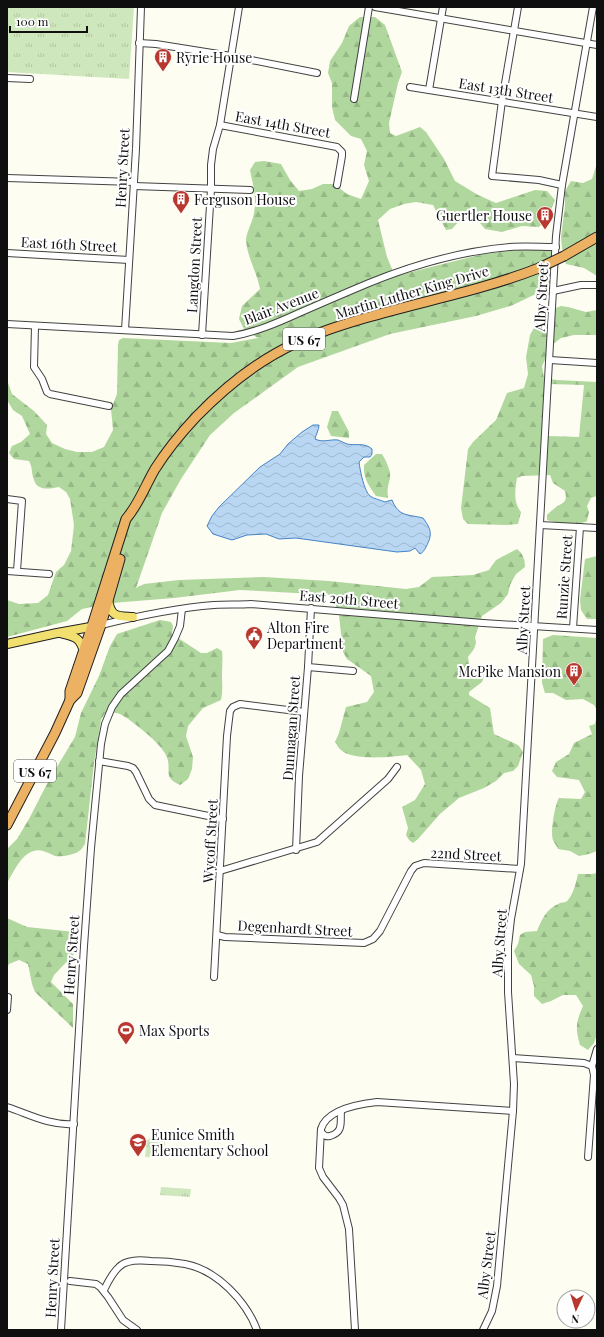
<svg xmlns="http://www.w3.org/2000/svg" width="604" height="1337" font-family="'Playfair Display',serif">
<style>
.forest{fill:url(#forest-firs);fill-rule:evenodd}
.park{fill:url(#park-tufts)}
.water{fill:url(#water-waves);stroke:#4483c6}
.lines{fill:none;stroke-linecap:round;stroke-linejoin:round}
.minor-casing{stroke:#424242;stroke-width:8}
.major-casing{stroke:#202020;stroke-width:10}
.highway-casing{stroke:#202020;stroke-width:11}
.minor{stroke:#fff;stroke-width:6}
.major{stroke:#f1e06f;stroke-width:8}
.highway{stroke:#ecb162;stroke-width:9}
.highway-bridge-casing{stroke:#202020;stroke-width:11;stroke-linecap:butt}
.highway-bridge{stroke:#ecb162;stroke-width:9}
.labels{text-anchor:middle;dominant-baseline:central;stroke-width:4;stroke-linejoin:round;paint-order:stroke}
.shield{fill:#fff;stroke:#575757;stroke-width:1}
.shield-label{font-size:13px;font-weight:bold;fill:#0f0f0f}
.poi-label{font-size:14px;fill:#0f0f0f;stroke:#fff;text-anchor:start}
.street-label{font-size:14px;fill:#0f0f0f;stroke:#fff}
</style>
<defs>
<pattern id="forest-firs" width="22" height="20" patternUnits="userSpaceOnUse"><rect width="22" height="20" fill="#b0d79d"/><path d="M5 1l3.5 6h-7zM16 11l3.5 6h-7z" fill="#96b786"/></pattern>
<pattern id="park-tufts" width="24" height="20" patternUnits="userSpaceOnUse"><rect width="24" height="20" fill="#cee7bd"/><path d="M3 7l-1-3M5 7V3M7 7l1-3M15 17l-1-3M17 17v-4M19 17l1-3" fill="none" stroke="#b0c5a1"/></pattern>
<pattern id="water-waves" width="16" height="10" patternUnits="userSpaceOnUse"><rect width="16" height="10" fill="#b9d7f3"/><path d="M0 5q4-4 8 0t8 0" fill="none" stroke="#9eb7cf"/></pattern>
</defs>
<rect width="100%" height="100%" fill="#fefdf2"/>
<g class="forest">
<path d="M 360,17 L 375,17 L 385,25 L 402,72 L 398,83 L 389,123 L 390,133 L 396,136 L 420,127 L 426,132 L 444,159 L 455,181 L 478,195 L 496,203 L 535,190 L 547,191 L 555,200 L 548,217 L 539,227 L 522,226 L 502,232 L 485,229 L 475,217 L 461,219 L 452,229 L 446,230 L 433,205 L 416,202 L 404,204 L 390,209 L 378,220 L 387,257 L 395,276 L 483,254 L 519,250 L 545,249 L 552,251 L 550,285 L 544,290 L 513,305 L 476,316 L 390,334 L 298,367 L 234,413 L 210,435 L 181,479 L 162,513 L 136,588 L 144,584 L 179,580 L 264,577 L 329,581 L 406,589 L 419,587 L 432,577 L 473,575 L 489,570 L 496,560 L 517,549 C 523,554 525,559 525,567 L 516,574 L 510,585 L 508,594 L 501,603 L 482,616 L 475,637 L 476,643 L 474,649 L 468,657 L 469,664 L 474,670 L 482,672 L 484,677 L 482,682 L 469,692 L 469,695 L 490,708 L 494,734 L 516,744 L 519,746 L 523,752 L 518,766 L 513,771 L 504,773 L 496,781 L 484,788 L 459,798 L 440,814 L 418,839 L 413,843 L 409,840 L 406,835 L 408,828 L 402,807 L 415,800 L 425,784 L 421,770 L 407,755 C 391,757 352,761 341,750 C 338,748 337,744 335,742 L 339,733 L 346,707 L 367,702 L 374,692 L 371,676 L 347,659 L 343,652 L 339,615 L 333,595 L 240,590 L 174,598 L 112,603 L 82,609 L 67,621 L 7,637 L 7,600 L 19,604 L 38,603 L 48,595 L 56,572 L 64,565 L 71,551 L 74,525 L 70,499 L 66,492 L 59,487 C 50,489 37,491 34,480 C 31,473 33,468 29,461 L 14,459 L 9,453 L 12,446 L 21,442 L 30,434 L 22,416 L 13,410 L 7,400 L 7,380 L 12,394 L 34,411 L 47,425 L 46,434 L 52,443 L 65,449 L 77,452 L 92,452 L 104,447 L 113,430 L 111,409 L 117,394 L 118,345 L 119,340 L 123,338 L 231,343 L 258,338 L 244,329 L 239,319 L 242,306 L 260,289 C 257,272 247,257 246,240 C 246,233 253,221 254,213 C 257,198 253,185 250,170 L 255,162 L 264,161 L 281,164 L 290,180 L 299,191 L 312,189 L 323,184 L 334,184 L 347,194 L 361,199 L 369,181 L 364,165 L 367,151 L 361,139 L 351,136 L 335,120 L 332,107 L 332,83 L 328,73 L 330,61 L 342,43 L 349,26 Z"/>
<path d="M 597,163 L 597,276 L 584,268 L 566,264 L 562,248 L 561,237 L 565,206 L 565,191 L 571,181 L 583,183 L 592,179 Z"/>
<path d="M 561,306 L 568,307 L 586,312 L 597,310 L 597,335 L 574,335 L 561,338 L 553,344 L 542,366 L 544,378 L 557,380 L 597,382 L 597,496 L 591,498 L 587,506 L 589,512 L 587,521 C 579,526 557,523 547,520 L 547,515 C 549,513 552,510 555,508 C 563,502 568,503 565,491 L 553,483 L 550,475 L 522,476 L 517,478 C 515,490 513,502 521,512 L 518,524 L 506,525 L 468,524 L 463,519 L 461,508 L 468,449 L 473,442 L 496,420 L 507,393 L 524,388 L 528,374 L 526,357 L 530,335 L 540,317 L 543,313 ZM 550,384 L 584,385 L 579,437 L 548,436 Z"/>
<path d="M 332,411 L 338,411 L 349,432 L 349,438 L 331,436 L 327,427 Z"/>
<path d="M 376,454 L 382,454 C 386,461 391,470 390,478 C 388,487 387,488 388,498 L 376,496 C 369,486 363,478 364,465 Z"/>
<path d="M 597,556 L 597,619 L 587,619 L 581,610 L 580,600 L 585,559 Z"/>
<path d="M 160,620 L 171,622 L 173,626 L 172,634 L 201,653 L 207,653 L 217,648 L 222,651 C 223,659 222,666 222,674 C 222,684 223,690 221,700 L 203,708 L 188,726 L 186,736 L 193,757 L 192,769 L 188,779 L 180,785 C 161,777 173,770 166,755 C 160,743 133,721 120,714 C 116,712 110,713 105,713 L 101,720 L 94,763 L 85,844 C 83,846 82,850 79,851 C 75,855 60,857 55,856 C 46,852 39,847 29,853 C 19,859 13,873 7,883 L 7,849 L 17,839 L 29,819 L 49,780 L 75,737 L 81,713 L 99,676 L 110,646 L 117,634 Z"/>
<path d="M 553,635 L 597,638 L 597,710 L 594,705 L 583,699 L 566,700 L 553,693 L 545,693 L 542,683 L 543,639 Z"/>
<path d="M 597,715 L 597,851 L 589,854 L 579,856 L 570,851 L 558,849 C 557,846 554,843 553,840 C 550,833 555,804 559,798 L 581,799 L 585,792 L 579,780 L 557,777 L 552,771 L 556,762 L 569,754 L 574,743 L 592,734 L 589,726 L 595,724 Z"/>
<path d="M 597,873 L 597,1034 L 594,1043 L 588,1050 L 580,1045 C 575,1028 576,1022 583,1006 L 576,995 L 563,995 L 551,1001 L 542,1004 L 534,996 L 534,986 L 531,975 L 519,964 L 514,951 L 518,944 L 520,935 L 525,932 L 537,931 C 542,919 546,909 560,903 C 563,902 566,903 568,900 C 574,893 576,882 578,874 L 592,874 Z"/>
<path d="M 7,918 L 27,927 L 75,932 L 75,953 L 54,975 L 51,982 L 73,1004 L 73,1028 L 35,992 L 32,984 L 28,964 L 19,960 L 9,964 L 7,968 Z"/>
</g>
<g class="park">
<path d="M 7,7 L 134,7 L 129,79 L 7,72 Z"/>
<path d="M 151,1137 L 163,1137 L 165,1140 L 164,1158 L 145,1157 L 147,1140 Z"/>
<path d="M 161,1187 L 191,1189 L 190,1197 L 160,1195 Z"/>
</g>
<path class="water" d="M 313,425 L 319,425 C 319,430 316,434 315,439 C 323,443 330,439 338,440 C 341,441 344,443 347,444 C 356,446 364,442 372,449 L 372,454 L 370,457 L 364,457 L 359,462 C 360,470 364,491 370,496 C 374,499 381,500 385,502 L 392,500 C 399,517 407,514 423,518 C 431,529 433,534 426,547 C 424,551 423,552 420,554 L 415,548 L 410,551 L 397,552 L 296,538 L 279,539 L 266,534 L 247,535 L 232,540 L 213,534 L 207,526 L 212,516 L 219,507 L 260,467 L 280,454 L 288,444 L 302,432 Z"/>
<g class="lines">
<defs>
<g id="minor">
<path d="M 375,7 L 597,45"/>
<path d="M 518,7 L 502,101 L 492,176 L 539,180 L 562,185"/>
<path d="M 139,43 L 156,44 L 231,56 L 317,73"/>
<path d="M 7,78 L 30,79"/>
<path d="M 410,87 L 597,117"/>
<path d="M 429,90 L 443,7"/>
<path d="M 354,99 L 369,7"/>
<path d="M 220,125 L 337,147 L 342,152 L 342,156 L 337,185"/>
<path d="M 7,178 L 134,182"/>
<path d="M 134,186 L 250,190"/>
<path d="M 7,253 L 129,260"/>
<path d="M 553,291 L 581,285 L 597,285"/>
<path d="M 7,324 L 233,336 C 256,332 277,323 299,313 C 322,303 345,293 369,283 C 413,265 462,251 510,247 C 525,246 540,247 556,247"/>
<path d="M 35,326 L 34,367 L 42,379 L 47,392 L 50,394 L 109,406"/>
<path d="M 125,330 L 136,149 L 141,7"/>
<path d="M 202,335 L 211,189 L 211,165 L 213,149 L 220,125 L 239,7"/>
<path d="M 550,360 L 597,363"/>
<path d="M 7,499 L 22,501 L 17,571"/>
<path d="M 540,525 L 597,528"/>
<path d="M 7,571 L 49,574"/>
<path d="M 101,625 C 138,616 176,608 214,605 C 226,604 239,605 251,604 L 483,623 L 597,630"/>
<path d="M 573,628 L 580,527"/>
<path d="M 308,667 L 353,671"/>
<path d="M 99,761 L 128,766 L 133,768 L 136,772 L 149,799 L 155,805 L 223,819"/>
<path d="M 296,850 L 299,776 L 308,667 L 311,608"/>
<path d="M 220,871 L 317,842 L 388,779 L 397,767"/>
<path d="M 217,935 L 225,937 L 364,943 L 373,939 L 380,931 L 411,871 L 415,866 L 424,863 L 520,869"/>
<path d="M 214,977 L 227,736 L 230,711 L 233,707 L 240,704 L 304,712"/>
<path d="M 7,1010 L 8,997"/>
<path d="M 513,1058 L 584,1063 L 592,1066"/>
<path d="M 7,1107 C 29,1114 50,1126 74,1124"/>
<path d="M 321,1132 C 324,1135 325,1137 330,1136 C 344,1132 340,1122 341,1111"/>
<path d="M 588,1157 L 594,1075 L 592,1066 L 597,1049"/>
<path d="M 70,1281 L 96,1284 L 100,1287 L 108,1297 L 123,1320 L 137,1330"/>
<path d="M 104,1290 C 108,1282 112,1273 119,1267 C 126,1259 141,1260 151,1261 C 162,1261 174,1262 185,1264 C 217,1270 246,1301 257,1330"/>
<path d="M 61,1330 L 84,946 L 91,848 L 101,744 L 105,724 L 112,707 L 121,694 L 168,651 L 175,638 L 180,626 L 182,609"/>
<path d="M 355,1330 L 349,1229 L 343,1205 L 339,1198 L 323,1177 L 319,1168 L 321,1129 C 327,1109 359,1104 377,1102 L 513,1111"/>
<path d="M 483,1330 L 492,1311 L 497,1286 L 513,1111 L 514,1084 L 508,992 L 508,946 L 511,919 L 521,864 L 556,236 L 562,185 L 593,7"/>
</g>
<g id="major">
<path d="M 108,600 C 111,618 118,616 133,617"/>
<path d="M 60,633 C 74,637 80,636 84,652"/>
<path d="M 7,644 L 57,633 L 96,626"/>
</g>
<g id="highway">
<path d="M 564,256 L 597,237"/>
<path d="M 70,700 L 70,691 L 92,626 L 126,519 C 139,504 145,486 155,469 C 167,450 181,433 196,417 C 225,387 259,360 296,343 C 318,332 341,325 365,318 C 423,301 483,290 539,268"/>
<path d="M 7,825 L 55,733 L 70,700 L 77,693 L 101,625 L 120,559"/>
</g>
</defs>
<use href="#minor" class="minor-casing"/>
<use href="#major" class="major-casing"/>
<use href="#highway" class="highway-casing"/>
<use href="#minor" class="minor"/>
<use href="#major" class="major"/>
<use href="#highway" class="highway"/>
<defs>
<path id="highway-bridge" d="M 539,268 L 564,256"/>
</defs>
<use href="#highway-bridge" class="highway-bridge-casing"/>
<use href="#highway-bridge" class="highway-bridge"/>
</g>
<defs>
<symbol id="building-pin" viewBox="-11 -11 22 30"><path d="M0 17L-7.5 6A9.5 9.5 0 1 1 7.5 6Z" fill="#b8372e" stroke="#fff"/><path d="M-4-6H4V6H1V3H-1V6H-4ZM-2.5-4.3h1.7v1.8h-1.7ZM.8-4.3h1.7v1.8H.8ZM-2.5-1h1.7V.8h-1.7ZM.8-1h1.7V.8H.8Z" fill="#fff"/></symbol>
<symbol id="civic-pin" viewBox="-11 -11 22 30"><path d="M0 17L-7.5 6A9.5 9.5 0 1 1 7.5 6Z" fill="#b8372e" stroke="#fff"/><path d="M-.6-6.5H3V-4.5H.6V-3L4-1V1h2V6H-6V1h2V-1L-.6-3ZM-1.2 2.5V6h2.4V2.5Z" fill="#fff"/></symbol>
<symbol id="stadium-pin" viewBox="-11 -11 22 30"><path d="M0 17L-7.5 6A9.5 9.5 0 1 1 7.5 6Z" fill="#b8372e" stroke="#fff"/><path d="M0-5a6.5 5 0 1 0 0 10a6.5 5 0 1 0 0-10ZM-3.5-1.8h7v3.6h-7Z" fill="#fff"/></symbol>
<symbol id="school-pin" viewBox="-11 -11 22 30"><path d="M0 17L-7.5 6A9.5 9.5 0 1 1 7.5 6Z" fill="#b8372e" stroke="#fff"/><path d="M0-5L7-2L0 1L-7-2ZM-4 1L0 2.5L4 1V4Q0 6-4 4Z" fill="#fff"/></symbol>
</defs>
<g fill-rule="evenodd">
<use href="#building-pin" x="153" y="47" width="20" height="27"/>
<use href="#building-pin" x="171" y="189" width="20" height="27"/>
<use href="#building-pin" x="535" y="205" width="20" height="27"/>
<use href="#civic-pin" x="244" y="625" width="20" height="27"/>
<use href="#building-pin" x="564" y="661" width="20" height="27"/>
<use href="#stadium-pin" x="116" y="1020" width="20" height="27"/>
<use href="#school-pin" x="128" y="1132" width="20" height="27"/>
</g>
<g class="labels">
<g class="shield">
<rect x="283" y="328" width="42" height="22" rx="3"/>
<rect x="14" y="760" width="42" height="22" rx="3"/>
</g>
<g class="shield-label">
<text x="304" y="339">US 67</text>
<text x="35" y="771">US 67</text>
</g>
<g class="poi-label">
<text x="176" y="57">Ryrie House</text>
<text x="194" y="199">Ferguson House</text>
<text x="532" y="215" text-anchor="end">Guertler House</text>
<text x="267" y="627">Alton Fire<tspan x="267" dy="16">Department</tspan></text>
<text x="561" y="671" text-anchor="end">McPike Mansion</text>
<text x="139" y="1030">Max Sports</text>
<text x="151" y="1134">Eunice Smith<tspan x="151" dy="16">Elementary School</tspan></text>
</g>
<g class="street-label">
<text transform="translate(506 90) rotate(9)">East 13th Street</text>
<text transform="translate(283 124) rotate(10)">East 14th Street</text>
<text transform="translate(122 168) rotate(-87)">Henry Street</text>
<text transform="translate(69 244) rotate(3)">East 16th Street</text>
<text transform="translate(194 265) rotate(-87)">Langdon Street</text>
<text transform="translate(412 292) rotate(-16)">Martin Luther King Drive</text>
<text transform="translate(541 297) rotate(-87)">Alby Street</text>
<text transform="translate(281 306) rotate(-21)">Blair Avenue</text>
<text transform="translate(564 577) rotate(-86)">Runzie Street</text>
<text transform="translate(349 599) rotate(5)">East 20th Street</text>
<text transform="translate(523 620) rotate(-87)">Alby Street</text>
<text transform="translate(291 728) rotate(-86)">Dunnagan Street</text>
<text transform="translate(210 841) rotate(-87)">Wycoff Street</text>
<text transform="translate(466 854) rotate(3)">22nd Street</text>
<text transform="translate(295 928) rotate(3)">Degenhardt Street</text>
<text transform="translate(499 943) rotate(-86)">Alby Street</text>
<text transform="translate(71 955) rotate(-86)">Henry Street</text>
<text transform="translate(486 1265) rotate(-83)">Alby Street</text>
<text transform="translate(52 1278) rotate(-87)">Henry Street</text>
</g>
</g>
<rect width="604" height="1337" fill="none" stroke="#0f0f0f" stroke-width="16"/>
<g transform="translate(576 1309) rotate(184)"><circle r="19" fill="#ffffff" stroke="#9f9f9f"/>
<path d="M0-3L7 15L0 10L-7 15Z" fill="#b8372e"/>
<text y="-6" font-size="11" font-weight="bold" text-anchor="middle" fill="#0f0f0f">N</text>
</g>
<path d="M10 26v6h77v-6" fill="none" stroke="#0f0f0f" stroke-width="2"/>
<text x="16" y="26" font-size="12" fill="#0f0f0f" stroke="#ffffff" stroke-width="3" paint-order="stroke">100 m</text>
</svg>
